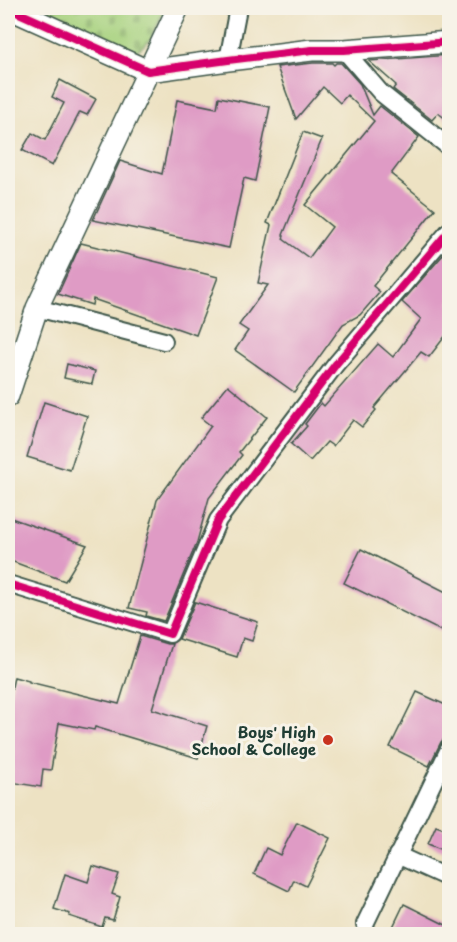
<svg xmlns="http://www.w3.org/2000/svg" width="457" height="942" font-family="'Playpen Sans',sans-serif">
<style>
.cemetery{fill:url(#cemetery-stones);stroke:#628758;stroke-width:1.5}
.building{fill:#df9bc5}
.lines{fill:none;stroke-linecap:round;stroke-linejoin:round}
.minor-casing{stroke:#3e5649;stroke-width:20}
.tertiary-casing{stroke:#3e5649;stroke-width:24}
.minor{stroke:#fff;stroke-width:16}
.tertiary{stroke:#fff;stroke-width:21}
.cycleway-casing{stroke:#f7f3e8;stroke-width:11}
.cycleway{stroke:#d6006c;stroke-width:8}
.poi-dot{fill:#c8321e;stroke:#f7f3e8;stroke-width:2}
.labels{text-anchor:middle;dominant-baseline:central;stroke-width:6;stroke-linejoin:round;paint-order:stroke}
.poi-label{font-size:15px;font-weight:bold;fill:#1f3d34;stroke:#f7f3e8;text-anchor:end}
</style>
<defs>
<pattern id="cemetery-stones" width="16" height="16" patternUnits="userSpaceOnUse" patternTransform="scale(1.5)"><rect width="16" height="16" fill="#a6d17d"/><path d="M2 7V4a2 2 0 0 1 4 0v3zM10 15v-3a2 2 0 0 1 4 0v3z" fill="#8eb46d"/></pattern>
</defs>
<rect width="100%" height="100%" fill="#f7f3e8"/>
<filter id="ink" filterUnits="userSpaceOnUse"><feTurbulence type="fractalNoise" baseFrequency=".0167" numOctaves="2"/><feDisplacementMap in="SourceGraphic" scale="12" xChannelSelector="R" yChannelSelector="G"/><feConvolveMatrix kernelMatrix="1 2 1 2 8 2 1 2 1" color-interpolation-filters="sRGB"/></filter>
<filter id="wash" filterUnits="userSpaceOnUse"><feTurbulence type="fractalNoise" baseFrequency=".008" numOctaves="4" result="noise"/><feDisplacementMap in="SourceGraphic" scale="24" xChannelSelector="R" yChannelSelector="G"/><feGaussianBlur stdDeviation="1.35" result="paint"/><feColorMatrix in="noise" values="0 0 0 0 0 0 0 0 0 0 0 0 0 0 0 0 0 1.4 0 .05"/><feComposite in="paint" operator="in"/></filter>
<g filter="url(#wash)">
<rect width="100%" height="100%" fill="#ede2c3"/>
<path class="cemetery" d="M 38,8 L 166,8 L 150,40 L 134,53 Z"/>
<g id="blocks">
<g class="building">
<path d="M 450,55 L 450,122 L 438,113 L 432,120 L 393,89 L 396,85 L 369,61 Z"/>
<path d="M 313,63 L 332,63 L 334,65 L 336,63 L 341,63 L 360,84 L 373,115 L 380,106 L 419,137 L 391,174 L 435,209 L 373,286 L 380,292 L 360,315 L 343,324 L 294,392 L 235,350 L 248,331 L 239,325 L 268,285 L 258,283 L 271,225 L 267,223 L 303,132 L 322,139 L 283,235 L 284,236 L 283,239 L 309,258 L 332,227 L 305,205 L 374,121 L 347,95 L 340,103 L 323,87 L 296,119 L 277,67 Z"/>
<path d="M 60,80 L 96,99 L 87,115 L 80,112 L 52,166 L 22,150 L 32,133 L 45,140 L 64,103 L 52,97 Z"/>
<path d="M 219,97 L 270,107 L 255,181 L 244,178 L 229,248 L 93,220 L 120,161 L 162,174 L 177,100 L 217,108 Z"/>
<path d="M 81,243 L 218,277 L 196,335 L 93,299 L 92,305 L 58,294 Z"/>
<path d="M 450,247 L 450,330 L 429,357 L 421,352 L 374,408 L 376,410 L 362,427 L 353,420 L 333,446 L 327,442 L 310,461 L 291,444 L 307,426 L 305,424 L 321,403 L 324,406 L 378,344 L 393,357 L 421,319 L 402,302 Z"/>
<path d="M 67,364 L 95,371 L 92,384 L 64,378 Z"/>
<path d="M 228,385 L 267,417 L 239,452 L 242,455 L 209,498 L 197,542 L 164,621 L 146,616 L 147,612 L 129,608 L 157,500 L 211,426 L 201,418 Z"/>
<path d="M 44,402 L 87,416 L 70,470 L 27,457 Z"/>
<path d="M 8,517 L 87,545 L 65,581 L 8,560 Z"/>
<path d="M 361,549 L 450,594 L 450,624 L 445,633 L 344,583 Z"/>
<path d="M 195,602 L 258,622 L 252,641 L 243,638 L 237,657 L 179,639 Z"/>
<path d="M 140,636 L 167,644 L 172,644 L 152,709 L 207,726 L 198,758 L 95,727 L 94,730 L 59,723 L 51,770 L 43,769 L 41,787 L 10,782 L 13,766 L 8,765 L 8,706 L 14,677 L 29,681 L 29,682 L 119,704 Z"/>
<path d="M 417,692 L 450,707 L 450,734 L 448,737 L 444,739 L 441,742 L 429,766 L 390,747 Z"/>
<path d="M 297,822 L 330,838 L 306,886 L 294,880 L 289,891 L 254,874 L 266,848 L 280,855 Z"/>
<path d="M 436,826 L 450,831 L 450,853 L 428,844 Z"/>
<path d="M 93,866 L 119,874 L 112,894 L 120,897 L 113,920 L 105,918 L 102,927 L 69,916 L 70,914 L 54,909 L 65,874 L 88,882 Z"/>
<path d="M 404,904 L 450,927 L 450,934 L 403,934 L 392,929 Z"/>
</g>
</g>
</g>
<g filter="url(#ink)">
<use href="#blocks" fill-opacity="0" stroke="#3e5649" stroke-width="1.5"/>
<g class="lines">
<defs>
<g id="minor">
<path d="M 344,50 L 381,93 L 450,148"/>
<path d="M 228,60 L 238,8"/>
<path d="M 37,308 L 164,341"/>
<path d="M 8,584 L 170,634 L 218,520 L 336,364 L 450,230"/>
<path d="M 397,855 L 450,879"/>
<path d="M 365,924 L 450,747"/>
</g>
<g id="tertiary">
<path d="M 8,8 L 148,71 L 228,60 L 312,50 L 344,50 L 450,42"/>
<path d="M 8,396 L 37,308 L 178,8"/>
</g>
</defs>
<use href="#minor" class="minor-casing"/>
<use href="#tertiary" class="tertiary-casing"/>
<use href="#minor" class="minor"/>
<use href="#tertiary" class="tertiary"/>
<defs>
<g id="cycleway">
<path d="M 8,8 L 148,71 L 228,60 L 312,50 L 344,50 L 450,42"/>
<path d="M 8,584 L 170,634 L 218,520 L 336,364 L 450,230"/>
</g>
</defs>
<use href="#cycleway" class="cycleway-casing"/>
<use href="#cycleway" class="cycleway"/>
</g>
</g>
<circle class="poi-dot" cx="328" cy="740" r="6"/>
<g class="labels">
<g class="poi-label">
<text x="316" y="731">Boys' High<tspan x="316" dy="17">School &amp; College</tspan></text>
</g>
</g>
<rect width="457" height="942" fill="none" stroke="#f7f3e8" stroke-width="30"/>
</svg>
